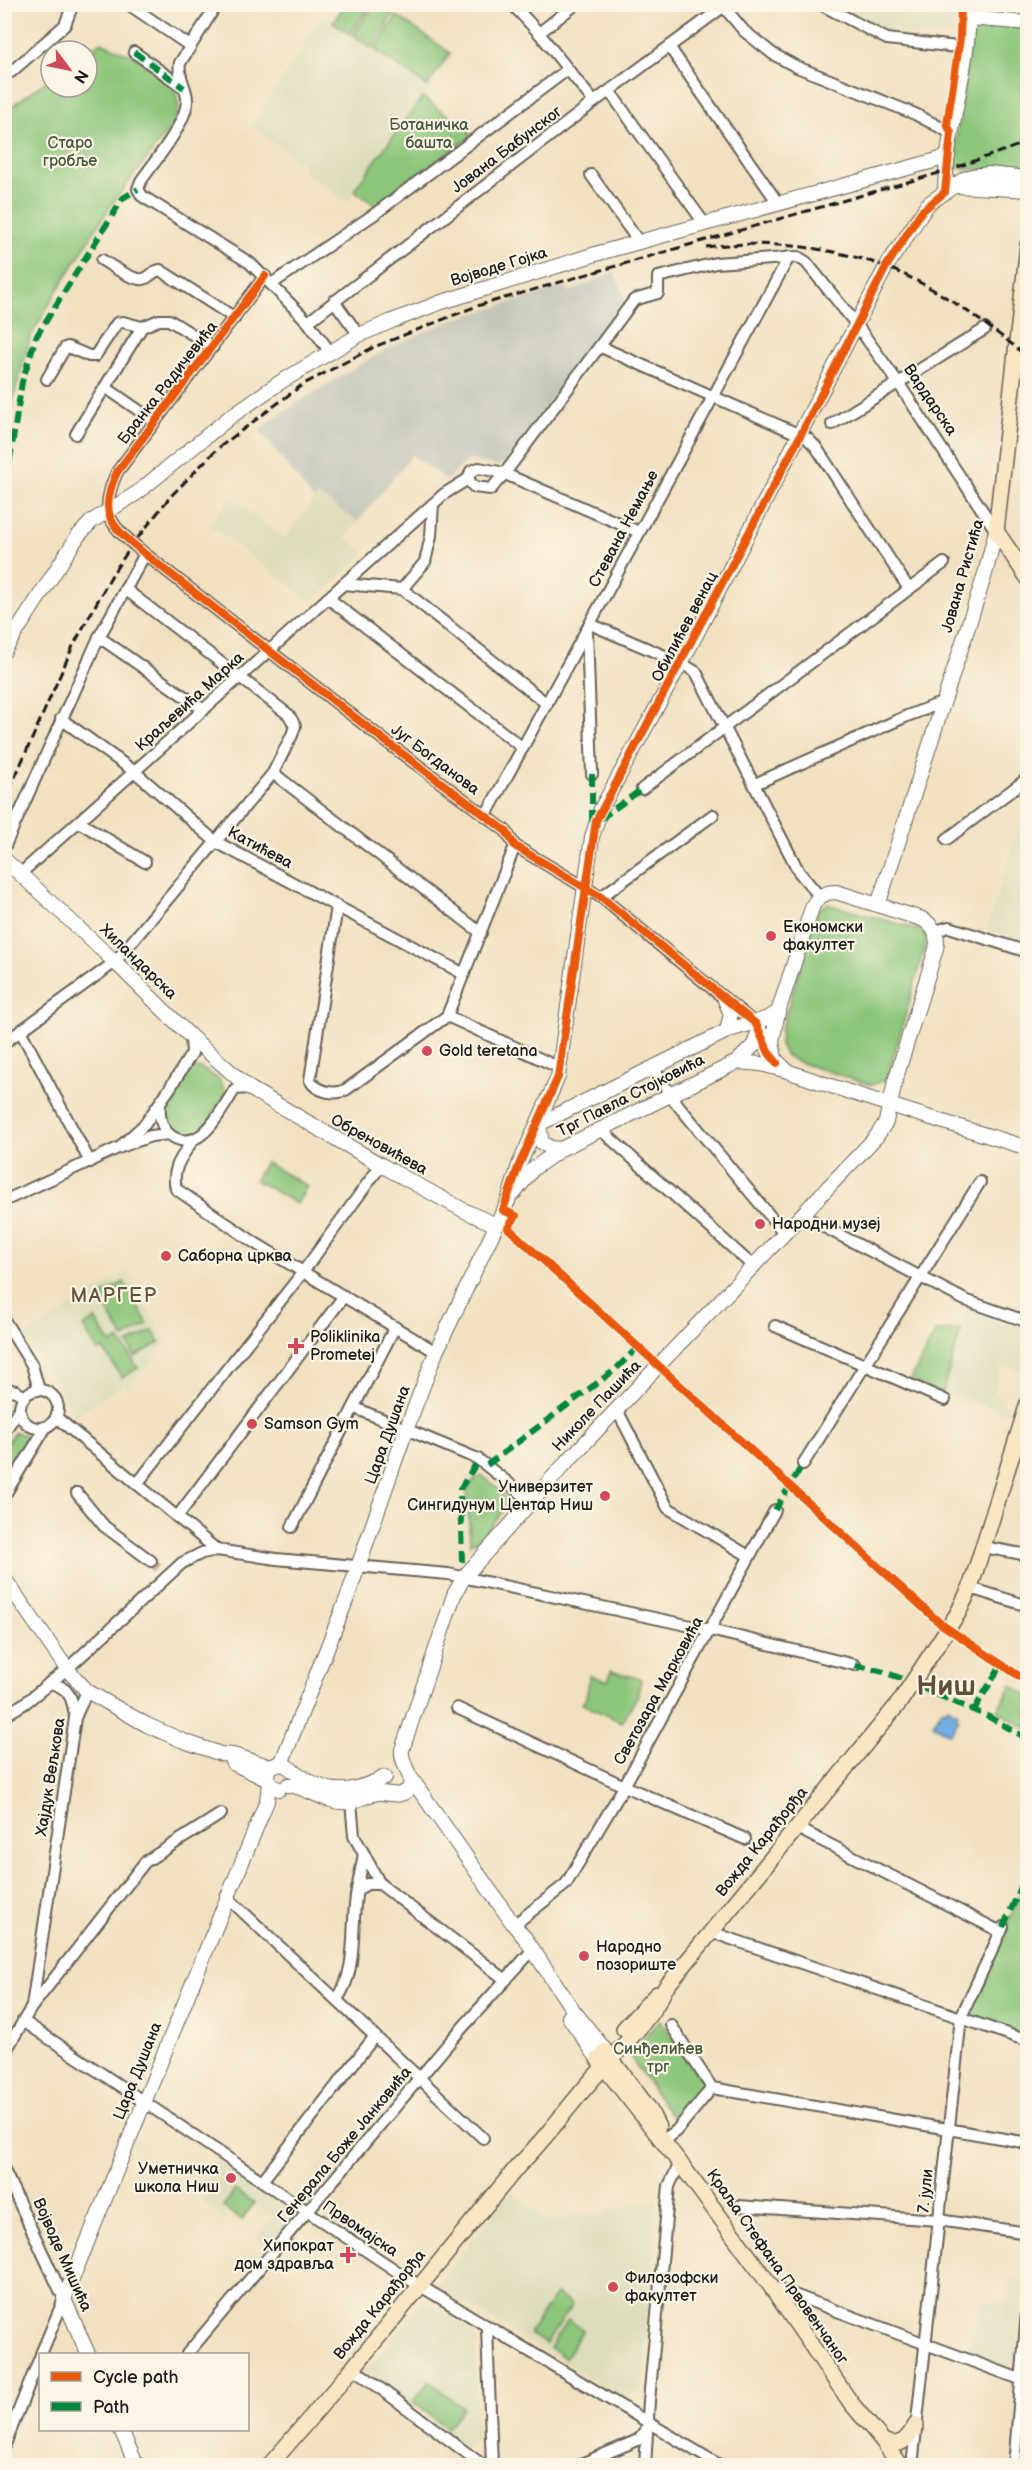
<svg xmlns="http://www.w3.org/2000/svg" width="1032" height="2470" font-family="'Balsamiq Sans',sans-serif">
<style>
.built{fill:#deddbb}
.industrial{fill:#c3c6b9}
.green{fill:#8cc67a;stroke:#54714b;stroke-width:1.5}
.water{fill:#72afe4;stroke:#476680;stroke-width:1.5}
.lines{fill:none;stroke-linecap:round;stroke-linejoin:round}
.minor-tunnel{stroke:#c6baa0;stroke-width:10;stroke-dasharray:10 5;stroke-linecap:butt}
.minor-casing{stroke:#676156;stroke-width:14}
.tertiary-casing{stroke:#676156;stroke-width:16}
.secondary-casing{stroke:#676156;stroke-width:18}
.minor{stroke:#fff;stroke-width:10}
.tertiary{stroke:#fff;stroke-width:14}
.secondary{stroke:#f9e7c3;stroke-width:15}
.rail{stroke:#1c1c1c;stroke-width:3;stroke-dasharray:9 4.5;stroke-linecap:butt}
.quiet{stroke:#00873e;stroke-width:6;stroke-dasharray:12 6;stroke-linecap:butt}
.cycleway-casing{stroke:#fcf5e5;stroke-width:11}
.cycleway{stroke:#e8590c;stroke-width:8}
.poi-dot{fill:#d1495b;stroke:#fcf5e5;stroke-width:2}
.labels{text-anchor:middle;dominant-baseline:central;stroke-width:4.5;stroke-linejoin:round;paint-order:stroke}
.park-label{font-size:16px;fill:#43583d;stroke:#fcf5e5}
.street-label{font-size:16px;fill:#1c1c1c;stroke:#fcf5e5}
.poi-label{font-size:16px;fill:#1c1c1c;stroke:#fcf5e5;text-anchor:start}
.quarter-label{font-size:20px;letter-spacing:1.5px;fill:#624f38;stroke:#fcf5e5}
.town-label{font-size:28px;font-weight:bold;fill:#624f38;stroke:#fcf5e5}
</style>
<rect width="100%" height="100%" fill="#fcf5e5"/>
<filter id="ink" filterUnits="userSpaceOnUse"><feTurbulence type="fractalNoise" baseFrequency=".0167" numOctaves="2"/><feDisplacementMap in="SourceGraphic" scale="12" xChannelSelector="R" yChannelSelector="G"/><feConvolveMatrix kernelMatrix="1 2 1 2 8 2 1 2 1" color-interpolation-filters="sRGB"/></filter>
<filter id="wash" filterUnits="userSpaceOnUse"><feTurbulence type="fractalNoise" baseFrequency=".008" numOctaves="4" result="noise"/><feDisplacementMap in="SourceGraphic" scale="24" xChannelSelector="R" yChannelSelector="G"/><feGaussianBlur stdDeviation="1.35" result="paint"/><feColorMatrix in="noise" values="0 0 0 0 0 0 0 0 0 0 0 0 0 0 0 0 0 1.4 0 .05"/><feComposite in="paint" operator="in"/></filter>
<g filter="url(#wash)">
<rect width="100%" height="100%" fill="#f1e1c1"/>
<g class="built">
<path d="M 342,5 L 384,5 L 454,53 L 347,202 L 302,170 L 305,165 L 251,126 L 324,16 L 331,20 Z"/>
<path d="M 837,5 L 951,5 L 954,34 L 897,35 Z"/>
<path d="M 317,495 L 358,522 L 346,538 L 365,553 L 312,602 L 209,525 L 231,497 L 285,538 Z"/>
<path d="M 1022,825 L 1028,830 L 1027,942 L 987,929 L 1013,845 Z"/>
<path d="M 127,1271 L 167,1342 L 128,1389 L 124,1384 L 76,1415 L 26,1336 Z"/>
<path d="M 968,1308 L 1027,1326 L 1027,1357 L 1024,1370 L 1001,1366 L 995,1391 L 1003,1404 L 1011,1406 L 1009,1413 L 910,1381 L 936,1331 L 961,1329 Z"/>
<path d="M 217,2159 L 299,2214 L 271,2250 L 257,2239 L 273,2216 L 254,2203 L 242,2220 L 229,2211 L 223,2219 L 207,2206 L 203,2201 L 205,2199 L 195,2192 Z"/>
<path d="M 512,2191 L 548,2222 L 592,2213 L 603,2219 L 606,2212 L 657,2198 L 643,2389 L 621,2397 L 436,2286 Z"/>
<path d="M 1012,2278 L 1024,2280 L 1016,2355 L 1009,2366 L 1001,2368 L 967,2354 L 982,2301 L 1008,2303 Z"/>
<path d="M 422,2302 L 434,2306 L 475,2333 L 472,2339 L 478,2342 L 475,2346 L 477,2437 L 469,2446 L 462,2444 L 379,2377 L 366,2372 Z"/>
</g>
<path class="industrial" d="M 614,272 L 627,301 L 592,344 L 506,462 L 499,466 L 469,460 L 446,480 L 412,455 L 358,522 L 318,495 L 314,500 L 259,430 L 287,409 L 388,348 L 452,320 L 566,286 L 569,292 Z"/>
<g class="green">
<path d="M 345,5 L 371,5 L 350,34 L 333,22 Z"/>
<path d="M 374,5 L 379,5 L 393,14 L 371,48 L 353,35 Z"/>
<path d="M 397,16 L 450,53 L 427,86 L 374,49 Z"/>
<path d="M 973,24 L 1027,27 L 1026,174 L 952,167 Z"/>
<path d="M 101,42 L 135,57 L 175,89 L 179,109 L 171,127 L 111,205 L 57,291 L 30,338 L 12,404 L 5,458 L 5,111 L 51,78 L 51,87 L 87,87 L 87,52 Z"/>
<path d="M 422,97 L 470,131 L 470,137 L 376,206 L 354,190 Z"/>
<path d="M 827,904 L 917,929 L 925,935 L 926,943 L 887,1080 L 871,1085 L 798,1062 L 785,1055 L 780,1044 L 781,1030 L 818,910 Z"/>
<path d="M 201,1068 L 220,1080 L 226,1094 L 201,1132 L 190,1138 L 169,1124 L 165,1111 L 192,1069 Z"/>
<path d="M 265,1162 L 307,1186 L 297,1204 L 255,1180 Z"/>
<path d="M 124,1282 L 148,1324 L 124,1338 L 99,1297 Z"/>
<path d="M 95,1319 L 111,1344 L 119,1339 L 138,1368 L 122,1378 L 103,1349 L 98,1351 L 83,1327 Z"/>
<path d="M 153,1330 L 160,1342 L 135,1357 L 128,1344 Z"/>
<path d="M 961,1330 L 942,1393 L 910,1381 L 936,1331 Z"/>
<path d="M 16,1432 L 28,1436 L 30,1444 L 5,1485 C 5,1468 0,1441 16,1432 Z"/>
<path d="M 482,1475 L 509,1498 L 509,1503 L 479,1540 L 470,1544 L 467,1491 L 472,1482 Z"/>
<path d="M 611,1671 L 641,1679 L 637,1697 L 622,1722 L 582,1704 L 586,1698 L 590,1676 L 608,1681 Z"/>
<path d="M 1012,1685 L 1027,1695 L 1027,1729 L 997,1710 Z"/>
<path d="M 1027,1879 L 1027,2037 L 966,2016 Z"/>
<path d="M 660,2020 L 706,2086 L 693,2104 L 686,2100 L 681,2108 L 687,2111 L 676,2123 L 631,2058 L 635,2047 Z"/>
<path d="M 235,2190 L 254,2203 L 242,2220 L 223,2207 Z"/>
<path d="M 556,2294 L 572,2305 L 546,2344 L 529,2333 Z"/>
<path d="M 568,2320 L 583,2330 L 565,2358 L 550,2348 Z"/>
<path d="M 429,2381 L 463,2408 L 447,2428 L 413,2402 Z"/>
</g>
<path class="water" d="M 948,1707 L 958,1713 L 956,1717 L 959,1719 L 950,1734 L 933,1724 L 942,1709 L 946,1710 Z"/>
</g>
<g filter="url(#ink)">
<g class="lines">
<path class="minor-tunnel" d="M 151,1561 L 162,1571"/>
<defs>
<g id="minor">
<path d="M 128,4 L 190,46"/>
<path d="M 217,4 L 180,63 C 177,76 187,87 187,100 C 187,123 154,162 141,181 L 138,189 L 142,196 L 250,263 L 308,322 L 330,352"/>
<path d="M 512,4 L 539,33 L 594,102"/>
<path d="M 820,4 L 887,39 L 966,48"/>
<path d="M 724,7 L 744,31 L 773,54 L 797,67 L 915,114 L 951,133"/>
<path d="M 539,33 L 576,4"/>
<path d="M 670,48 L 778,203"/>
<path d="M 134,52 L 184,88"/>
<path d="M 4,73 L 11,72 L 65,25 L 73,4"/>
<path d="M 610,92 L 704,223"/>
<path d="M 591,175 L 639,242"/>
<path d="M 102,260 C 110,265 134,281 143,279 C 150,278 152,271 160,270 L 235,318"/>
<path d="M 265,276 L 117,472 C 97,517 112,526 145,554 L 384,740 L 506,831 L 515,846 L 601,897 L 753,1022"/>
<path d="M 273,283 L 376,213 L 567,70"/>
<path d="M 334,301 L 359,335"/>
<path d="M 308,322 L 594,102 L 727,4"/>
<path d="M 601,347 L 807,438 L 816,447 L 909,589"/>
<path d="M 47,379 L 65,348 L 68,347 L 89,356 L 95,356 L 117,323 L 123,322 L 142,327 L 159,320 L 169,320 L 213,347"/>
<path d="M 105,387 L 154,421"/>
<path d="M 832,424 L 985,329"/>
<path d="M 76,434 L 142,327"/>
<path d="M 505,473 L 634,300 L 658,293 L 658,277 L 716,263 L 798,257 L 806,262 L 856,324 L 897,381 L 996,531"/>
<path d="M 505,474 L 639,532"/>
<path d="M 343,584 L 402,589 L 425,562 L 431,536 L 433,504"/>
<path d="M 402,589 L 547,704"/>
<path d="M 328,598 L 523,748"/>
<path d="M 590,624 L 681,663 L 696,672 L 799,872 L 820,897"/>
<path d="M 587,632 L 592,774"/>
<path d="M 99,637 L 204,710"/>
<path d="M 61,719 L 135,772 L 216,842 L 464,974"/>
<path d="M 273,773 L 481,933"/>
<path d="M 755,784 L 907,716 L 944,702"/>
<path d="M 642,789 L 944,563"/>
<path d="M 486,815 L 789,257"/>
<path d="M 79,822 L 145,862"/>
<path d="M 947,839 L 1028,778"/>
<path d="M 4,848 L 99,637 L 145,554"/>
<path d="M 20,874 L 444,494 L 468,479 L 471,471 L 479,468 L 505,473 L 491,489 L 474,487 L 468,479"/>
<path d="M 601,897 L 713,815"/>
<path d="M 337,906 L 310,1080 C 316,1092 336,1096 347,1089 L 447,1016 L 515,846"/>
<path d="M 935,931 L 949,927 L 1028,952"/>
<path d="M 447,1016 L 560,1068"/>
<path d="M 21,1032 L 90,1162"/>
<path d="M 4,1043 L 115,962 L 273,773 L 292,735 L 295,726 L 289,715 L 125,589"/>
<path d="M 654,1069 L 673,1099 L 785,1234"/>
<path d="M 160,1104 C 159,1116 161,1130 173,1137 C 202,1154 222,1108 235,1089 L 249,1088"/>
<path d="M 600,1129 L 754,1267"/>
<path d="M 193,1140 C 182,1157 171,1168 176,1189 L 255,1243 L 436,1352"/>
<path d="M 123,1144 L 145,1124 L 170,1088 L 192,1053 L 191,1037"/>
<path d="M 4,1201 L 118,1148 L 151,1136 L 169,1134"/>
<path d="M 801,1215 L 965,1300 L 1028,1322"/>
<path d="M 4,1320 L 32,1365 L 39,1390"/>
<path d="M 775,1326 L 945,1400"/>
<path d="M 4,1389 L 16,1391 L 24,1397"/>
<circle cx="39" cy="1409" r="19"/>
<path d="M 355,1408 L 478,1459 L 531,1501"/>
<path d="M 617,1410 L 668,1508 L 749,1556"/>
<path d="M 56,1417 L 217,1550"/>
<path d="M 4,1432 L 20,1408"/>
<path d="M 803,1464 L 980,1182"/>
<path d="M 137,1484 L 303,1272 L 381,1165"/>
<path d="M 77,1493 L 104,1526 L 151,1561"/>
<path d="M 4,1496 L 46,1427"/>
<path d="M 177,1517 L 344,1296"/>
<path d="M 292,1527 L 395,1327"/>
<path d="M 983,1547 L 1028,1555"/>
<path d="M 970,1588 L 1028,1606"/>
<path d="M 49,1683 C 69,1686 73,1699 75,1717"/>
<path d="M 457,1708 L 620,1784 L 745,1839"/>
<path d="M 4,1716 L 25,1703 L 67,1669 L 182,1563 L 202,1553 L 217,1550 L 276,1559 L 448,1574 L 710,1630 L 855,1665"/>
<path d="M 351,1801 L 354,1836 L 364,1854 L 357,1890"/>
<path d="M 797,1828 L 1001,1932"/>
<path d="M 364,1854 L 380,1884 L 506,1980"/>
<path d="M 226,1896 L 483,2138"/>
<path d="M 514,1925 L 566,1884 L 622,1790 L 775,1510"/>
<path d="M 711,1932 L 1028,2041"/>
<path d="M 337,1999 C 359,1969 350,1925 357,1890 L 367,1884 L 380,1884"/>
<path d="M 32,2006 L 75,1718 L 87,1691"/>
<path d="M 23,2021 L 407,2278 L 721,2466"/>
<path d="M 671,2025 L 712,2088"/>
<path d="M 4,2054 L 31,2008 L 145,1862 L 221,1814"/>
<path d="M 712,2088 L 1028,2143"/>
<path d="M 665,2139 L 676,2131 L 712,2088"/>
<path d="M 4,2170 L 64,2299 L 41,2354"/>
<path d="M 262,2181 L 375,2036"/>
<path d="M 738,2206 L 938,2220 L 1028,2233"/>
<path d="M 770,2286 L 1028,2382"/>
<path d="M 487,2328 L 492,2466"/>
<path d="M 187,2354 L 454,2037 L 528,1955"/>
<path d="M 353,2368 L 484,2466"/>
<path d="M 4,2447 L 40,2357"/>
<path d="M 576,2466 L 638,2440 L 647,2428"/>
<path d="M 645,2466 L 649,2401 L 669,2186 L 680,2163"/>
<path d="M 912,2466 L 961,2017 L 1003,1927"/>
<path d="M 1014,2466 L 1028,2300"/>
</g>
<g id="tertiary">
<path d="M 969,18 L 1028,23"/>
<path d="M 957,186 L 1028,190"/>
<path d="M 945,192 C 946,129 970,68 969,4"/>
<path d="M 4,651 L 78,536 L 92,521 L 137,493 L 230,417 L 279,383 L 359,335 L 392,321 L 439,303 L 599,253 L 948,157"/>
<path d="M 4,859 L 115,962 L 190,1036 L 249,1088 L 381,1165 L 465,1211 L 496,1225"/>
<path d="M 878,905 L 985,574 L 996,531"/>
<path d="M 725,1000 L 731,1014 L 727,1031"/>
<path d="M 753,1022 L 759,1029 L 770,1054"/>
<path d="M 737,1062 L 754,1045 L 759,1029"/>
<path d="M 890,1106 L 895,1081 L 936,949 C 939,936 934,926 922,919 L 836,892 C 826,892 818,896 813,905 L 778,1012 L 772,1041 L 775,1059 L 787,1071 C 867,1099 947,1123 1028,1148"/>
<path d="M 539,1124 L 727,1031 C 743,1024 764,1023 778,1012"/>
<path d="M 539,1125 L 542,1143 L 551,1148 L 561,1149"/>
<path d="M 515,1192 L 533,1169 L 561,1149 L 737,1062 L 761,1064 L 784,1070"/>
<path d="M 4,1578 L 67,1669 L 87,1691 L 147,1725 L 181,1740 L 221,1754 L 233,1755 L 271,1767"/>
<path d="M 233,1763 L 268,1780"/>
<path d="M 281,1764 L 347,1598 L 406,1430 L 436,1352 L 508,1201 L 519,1165 L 558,1077 L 592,837 L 601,809 L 687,652 L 886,267 L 928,204 L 964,179 L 972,176 L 989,174 L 1028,178"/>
<path d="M 411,1778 L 514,1925 L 525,1938 L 573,2010 L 605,2050"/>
<path d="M 288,1785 C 308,1787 326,1804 347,1802 C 358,1802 367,1794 378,1793 C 390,1792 399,1799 409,1789 C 415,1775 400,1765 402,1750 L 454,1595 L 464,1577 L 563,1466 L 876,1137 L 886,1122 L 889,1106"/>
<path d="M 279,1789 L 272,1786 L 267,1776 L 271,1767 L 277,1764 L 285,1765 C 324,1793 340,1799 385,1777"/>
<path d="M 569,2017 L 598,2059"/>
<path d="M 88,2354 L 64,2299 L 267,1801 L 269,1783"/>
<path d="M 121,2430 L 137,2466"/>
</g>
<g id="secondary">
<path d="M 1028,245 L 996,531 L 1028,578"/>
<path d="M 624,2029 L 657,1994"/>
<path d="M 605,2051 L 649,2109 L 658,2127"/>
<path d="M 598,2059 L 680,2163 L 770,2285 L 851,2403 L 883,2441 L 900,2466"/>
<path d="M 883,2441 C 900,2449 908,2439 916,2425"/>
<path d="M 269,2466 L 353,2368 L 518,2166 C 545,2140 566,2109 591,2081 C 617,2051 649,2023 666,1987 L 899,1703 L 958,1613 L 970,1588 L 983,1547 L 1028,1403"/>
</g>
</defs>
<use href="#minor" class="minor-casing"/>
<use href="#tertiary" class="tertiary-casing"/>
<use href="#secondary" class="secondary-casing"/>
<use href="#minor" class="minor"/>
<use href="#tertiary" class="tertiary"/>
<use href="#secondary" class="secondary"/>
<g class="rail">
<path d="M 706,247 C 764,240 831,246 886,267 C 920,280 952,300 981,321 C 997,333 1013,344 1028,358"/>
<path d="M 4,802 L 73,646 L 113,573 L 133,544 L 170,497 L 217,449 L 302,385 L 374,347 L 477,306 L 946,171 L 1028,142"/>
</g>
<g class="quiet">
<path d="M 134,52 L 184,88"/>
<path d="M 4,497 L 22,382 L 36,337 L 123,198 L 138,189"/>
<path d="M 592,774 L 592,825"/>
<path d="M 600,819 L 642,789"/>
<path d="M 487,1465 L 616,1369 L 638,1347"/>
<path d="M 775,1510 L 803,1464"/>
<path d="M 462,1562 L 460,1489 L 476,1464"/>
<path d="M 855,1665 L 884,1672 L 906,1680"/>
<path d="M 920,1687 L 989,1717 L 1028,1739"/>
<path d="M 974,1710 L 1001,1665"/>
<path d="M 1003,1927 L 1028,1872"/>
</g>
<defs>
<g id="cycleway">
<path d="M 961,4 L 960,38 L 947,124 L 951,133 L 945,192 L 921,212 L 886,267 L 798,440 L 596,821 L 558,1077 L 519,1165 L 503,1210 L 516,1216 L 508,1228 L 941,1624 L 1028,1682"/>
<path d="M 265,276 L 117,472 C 97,517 112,526 145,554 L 384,740 L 506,831 L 515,846 L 601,897 L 756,1024 L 769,1053 L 777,1063"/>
</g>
</defs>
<use href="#cycleway" class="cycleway-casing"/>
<use href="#cycleway" class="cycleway"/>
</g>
</g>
<g class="poi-dot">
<circle cx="771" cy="936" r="6"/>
<circle cx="427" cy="1051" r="6"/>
<circle cx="760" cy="1224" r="6"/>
<circle cx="166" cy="1256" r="6"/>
<path d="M293 1337h6v6h6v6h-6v6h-6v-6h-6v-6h6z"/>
<circle cx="252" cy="1424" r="6"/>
<circle cx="605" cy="1496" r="6"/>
<circle cx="584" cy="1956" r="6"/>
<circle cx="231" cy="2178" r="6"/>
<path d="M345 2246h6v6h6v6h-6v6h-6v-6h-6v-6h6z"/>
<circle cx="613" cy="2287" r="6"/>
</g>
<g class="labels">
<g class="park-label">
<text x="429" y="125">Ботаничка<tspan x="429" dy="18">башта</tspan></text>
<text x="70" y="143">Старо<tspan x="70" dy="18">гробље</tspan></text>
<text x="658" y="2049">Синђелићев<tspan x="658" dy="18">трг</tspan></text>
</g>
<g class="street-label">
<text transform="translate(507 150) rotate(-37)">Јована Бабунског</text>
<text transform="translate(499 267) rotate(-17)">Војводе Гојка</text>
<text transform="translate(168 383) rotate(-52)">Бранка Радичевића</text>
<text transform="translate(930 400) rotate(56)">Вардарска</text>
<text transform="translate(624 529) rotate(-62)">Стевана Немање</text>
<text transform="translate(963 576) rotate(-74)">Јована Ристића</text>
<text transform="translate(685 627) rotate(-62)">Обилићев венац</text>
<text transform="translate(190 702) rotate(-42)">Краљевића Марка</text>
<text transform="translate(435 760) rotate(37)">Југ Богданова</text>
<text transform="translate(260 848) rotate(28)">Катићева</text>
<text transform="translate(138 962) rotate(44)">Хиландарска</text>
<text transform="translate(631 1096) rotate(-27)">Трг Павла Стојковића</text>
<text transform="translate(379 1145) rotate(29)">Обреновићева</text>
<text transform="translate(597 1406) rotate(-46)">Николе Пашића</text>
<text transform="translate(388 1435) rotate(-70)">Цара Душана</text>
<text transform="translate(659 1691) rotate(-61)">Светозара Марковића</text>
<text transform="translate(51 1777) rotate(-81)">Хајдук Вељкова</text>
<text transform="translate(762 1842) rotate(-51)">Вожда Карађорђа</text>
<text transform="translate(138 2071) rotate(-68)">Цара Душана</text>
<text transform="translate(345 2145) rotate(-50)">Генерала Боже Јанковића</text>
<text transform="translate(926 2191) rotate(-84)">7. јули</text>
<text transform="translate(360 2229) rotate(34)">Првомајска</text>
<text transform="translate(62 2255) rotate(66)">Војводе Мишића</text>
<text transform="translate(777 2267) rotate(55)">Краља Стефана Првовенчаног</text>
<text transform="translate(380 2305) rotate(-51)">Вожда Карађорђа</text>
</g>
<g class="poi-label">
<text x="783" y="927">Економски<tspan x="783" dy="18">факултет</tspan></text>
<text x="439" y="1051">Gold teretana</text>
<text x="772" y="1224">Народни музеј</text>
<text x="178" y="1256">Саборна црква</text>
<text x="310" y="1337">Poliklinika<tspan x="310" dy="18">Prometej</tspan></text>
<text x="264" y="1424">Samson Gym</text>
<text x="593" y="1487" text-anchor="end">Универзитет<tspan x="593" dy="18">Сингидунум Центар Ниш</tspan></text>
<text x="596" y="1947">Народно<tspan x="596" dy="18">позориште</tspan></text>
<text x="219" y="2169" text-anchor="end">Уметничка<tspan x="219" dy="18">школа Ниш</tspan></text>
<text x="334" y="2246" text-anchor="end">Хипократ<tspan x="334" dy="18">дом здравља</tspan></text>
<text x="625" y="2278">Филозофски<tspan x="625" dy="18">факултет</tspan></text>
</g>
<g class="quarter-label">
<text x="114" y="1296">МАРГЕР</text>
</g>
<g class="town-label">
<text x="946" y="1686">Ниш</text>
</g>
</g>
<rect width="1032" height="2470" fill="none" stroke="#fcf5e5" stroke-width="24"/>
<rect x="39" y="2353" width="210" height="78" fill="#fcf5e5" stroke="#a29e95" stroke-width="1.5"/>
<rect x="51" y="2372" width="30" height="9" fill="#e8590c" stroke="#a29e95" stroke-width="1.5"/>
<text x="93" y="2383" font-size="18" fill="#1c1c1c">Cycle path</text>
<rect x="51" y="2402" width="30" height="9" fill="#00873e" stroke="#a29e95" stroke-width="1.5"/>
<text x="93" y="2413" font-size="18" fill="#1c1c1c">Path</text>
<g transform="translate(69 69) rotate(122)"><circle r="28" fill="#fcf5e5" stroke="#a29e95" stroke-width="1.5"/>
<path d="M0-4.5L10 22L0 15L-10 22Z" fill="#d1495b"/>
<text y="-9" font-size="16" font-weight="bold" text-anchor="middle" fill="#1c1c1c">N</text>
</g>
</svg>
